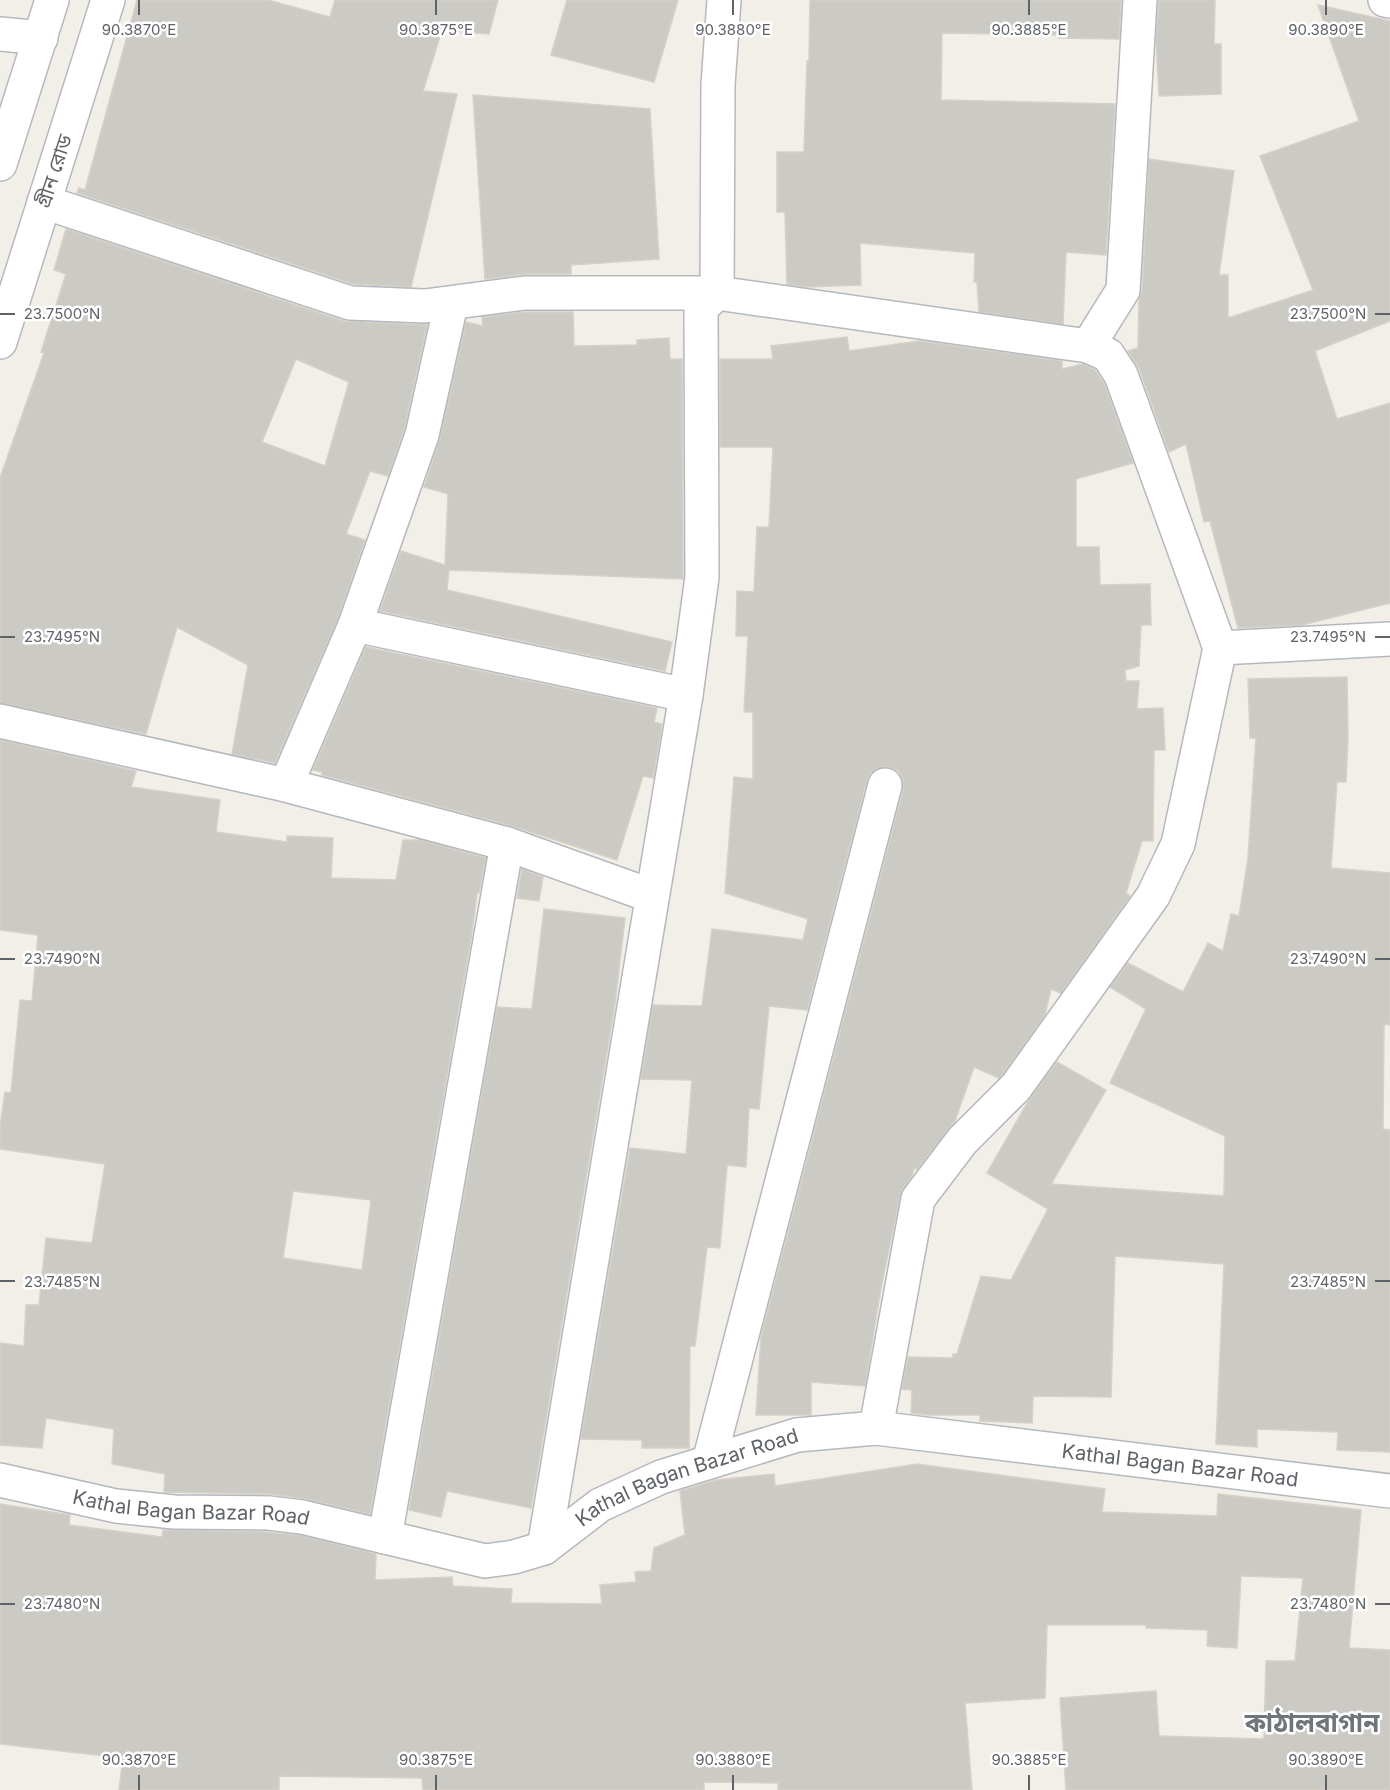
<svg xmlns="http://www.w3.org/2000/svg" width="1390" height="1790" font-family="Inter,'Noto Sans Bengali',sans-serif">
<style>
.building{fill:#cccac5;stroke:#d6d1c6;stroke-width:1.5;fill-rule:evenodd}
.lines{fill:none;stroke-linecap:round;stroke-linejoin:round}
.street-casing{stroke:#b5b8bc;stroke-width:36}
.secondary-casing{stroke:#b6babf;stroke-width:36}
.street{stroke:#fff;stroke-width:33}
.secondary{stroke:#fff;stroke-width:33}
.ticks{fill:none;stroke:#5f6368;stroke-width:2}
.labels{text-anchor:middle;dominant-baseline:central;stroke-width:5;stroke-linejoin:round;paint-order:stroke}
.street-label{font-size:20px;fill:#5f6368;stroke:#fff}
.district-label{font-size:26px;font-weight:bold;fill:#70757a;stroke:#fff}
.ticks-label{font-size:15px;text-anchor:middle;fill:#5f6368;stroke:#fff;stroke-width:5;stroke-linejoin:round;paint-order:stroke}
</style>
<rect width="100%" height="100%" fill="#f1efe8"/>
<g class="building">
<path d="M 137,0 L 268,0 L 330,17 L 335,0 L 498,0 L 489,34 L 462,32 L 443,27 L 423,91 L 457,94 L 411,287 L 353,284 L 77,193 L 79,188 L 85,190 Z"/>
<path d="M 567,0 L 678,0 L 654,82 L 551,55 Z"/>
<path d="M 810,0 L 1121,0 L 1119,39 L 1058,38 L 1059,35 L 942,33 L 941,100 L 1115,104 L 1106,255 L 1066,252 L 1063,324 L 979,312 L 977,282 L 974,282 L 975,253 L 860,243 L 861,285 L 805,287 L 787,284 L 785,212 L 777,212 L 777,152 L 804,152 L 807,61 L 809,61 Z"/>
<path d="M 1159,0 L 1215,0 L 1214,44 L 1221,44 L 1221,94 L 1159,96 L 1156,40 Z"/>
<path d="M 1318,5 L 1390,21 L 1390,321 L 1315,351 L 1337,419 L 1390,403 L 1390,603 L 1302,625 L 1238,628 L 1210,521 L 1204,522 L 1186,444 L 1169,452 L 1139,368 L 1128,351 L 1138,348 L 1139,300 L 1142,291 L 1149,159 L 1234,171 L 1219,275 L 1228,275 L 1228,318 L 1313,290 L 1260,156 L 1359,121 Z"/>
<path d="M 473,95 L 650,109 L 659,259 L 571,265 L 571,274 L 525,274 L 485,279 Z"/>
<path d="M 66,229 L 344,321 L 427,325 L 404,430 L 388,476 L 370,471 L 346,534 L 365,540 L 338,618 L 275,763 L 232,754 L 248,665 L 177,627 L 146,734 L 0,703 L 0,478 L 44,353 L 41,352 L 66,274 L 54,270 ZM 296,359 L 349,382 L 325,466 L 262,442 Z"/>
<path d="M 526,312 L 573,312 L 574,346 L 637,345 L 637,340 L 669,338 L 670,359 L 682,359 L 683,579 L 449,570 L 447,590 L 672,642 L 665,671 L 380,611 L 401,551 L 445,565 L 448,494 L 424,487 L 440,439 L 466,322 L 483,326 L 482,317 Z"/>
<path d="M 847,337 L 849,351 L 919,341 L 1062,361 L 1062,369 L 1083,364 L 1095,370 L 1104,383 L 1133,463 L 1076,479 L 1076,547 L 1099,547 L 1100,585 L 1150,584 L 1151,625 L 1141,625 L 1139,666 L 1125,670 L 1126,681 L 1139,681 L 1137,709 L 1163,708 L 1165,750 L 1154,750 L 1153,841 L 1142,841 L 1126,893 L 1130,896 L 1061,993 L 1051,989 L 1045,1015 L 1002,1075 L 999,1078 L 974,1067 L 955,1121 L 917,1169 L 914,1168 L 912,1176 L 903,1188 L 900,1196 L 881,1288 L 865,1386 L 811,1382 L 811,1415 L 756,1415 L 761,1337 L 903,790 L 903,779 L 898,771 L 890,767 L 881,767 L 871,772 L 867,780 L 807,1010 L 769,1006 L 759,1109 L 749,1108 L 746,1167 L 727,1165 L 720,1248 L 707,1247 L 695,1346 L 690,1346 L 689,1448 L 642,1448 L 642,1440 L 581,1439 L 630,1148 L 686,1154 L 692,1080 L 641,1079 L 653,1005 L 702,1006 L 712,929 L 803,940 L 808,919 L 725,893 L 734,777 L 753,779 L 753,712 L 744,712 L 748,636 L 736,636 L 737,591 L 754,592 L 757,527 L 769,527 L 773,447 L 720,447 L 720,359 L 773,359 L 771,346 Z"/>
<path d="M 366,647 L 657,708 L 654,722 L 662,724 L 653,778 L 643,776 L 617,860 L 512,826 L 322,775 L 322,772 L 313,770 Z"/>
<path d="M 1347,677 L 1348,736 L 1346,782 L 1337,782 L 1331,868 L 1390,873 L 1390,1025 L 1384,1024 L 1383,1129 L 1390,1130 L 1390,1452 L 1337,1450 L 1338,1432 L 1257,1429 L 1257,1447 L 1216,1444 L 1224,1264 L 1115,1256 L 1111,1397 L 1033,1396 L 1032,1423 L 980,1421 L 980,1415 L 928,1415 L 911,1413 L 912,1390 L 902,1389 L 908,1357 L 953,1358 L 953,1354 L 957,1354 L 981,1276 L 1011,1280 L 1048,1209 L 987,1173 L 1029,1100 L 1057,1062 L 1106,1090 L 1051,1184 L 1224,1196 L 1225,1136 L 1110,1083 L 1146,1009 L 1110,987 L 1128,963 L 1183,992 L 1208,943 L 1223,951 L 1231,914 L 1239,916 L 1248,858 L 1256,738 L 1250,738 L 1248,679 Z"/>
<path d="M 0,740 L 136,771 L 131,787 L 220,800 L 216,832 L 287,842 L 287,836 L 333,838 L 331,878 L 396,880 L 403,840 L 420,840 L 486,858 L 479,893 L 477,893 L 472,933 L 370,1514 L 306,1499 L 271,1494 L 164,1492 L 165,1474 L 112,1464 L 114,1429 L 46,1418 L 42,1448 L 0,1445 L 0,1343 L 24,1346 L 26,1305 L 39,1305 L 46,1238 L 92,1243 L 105,1164 L 0,1149 L 0,1126 L 5,1092 L 11,1093 L 20,1000 L 32,1001 L 38,935 L 0,930 ZM 293,1191 L 371,1200 L 362,1270 L 283,1258 Z"/>
<path d="M 522,869 L 543,877 L 539,901 L 517,898 Z"/>
<path d="M 544,909 L 625,918 L 615,1004 L 536,1479 L 531,1508 L 447,1491 L 441,1517 L 409,1510 L 497,1007 L 532,1009 Z"/>
<path d="M 917,1464 L 1105,1489 L 1102,1512 L 1217,1516 L 1218,1494 L 1361,1510 L 1349,1648 L 1390,1650 L 1390,1790 L 1066,1790 L 1060,1698 L 1156,1691 L 1159,1736 L 1264,1739 L 1266,1661 L 1295,1661 L 1303,1578 L 1241,1576 L 1237,1648 L 1207,1646 L 1208,1630 L 1146,1628 L 1146,1625 L 1047,1625 L 1045,1698 L 965,1703 L 972,1790 L 778,1790 L 778,1783 L 704,1782 L 704,1790 L 423,1790 L 422,1778 L 279,1776 L 279,1790 L 119,1790 L 123,1758 L 0,1744 L 0,1504 L 70,1515 L 69,1525 L 162,1537 L 163,1530 L 268,1532 L 299,1535 L 376,1554 L 375,1580 L 452,1577 L 453,1586 L 512,1589 L 511,1603 L 602,1604 L 600,1585 L 636,1582 L 635,1572 L 651,1571 L 654,1548 L 685,1535 L 680,1491 L 716,1480 L 774,1474 L 775,1486 Z"/>
</g>
<g class="lines">
<defs>
<g id="street">
<path d="M 1385,0 L 1390,1"/>
<path d="M 0,34 L 41,38"/>
<path d="M 44,202 L 350,303 L 425,306 L 525,293 L 717,293 L 1088,346 L 1108,355 L 1121,375 L 1220,648 L 1178,844 L 1153,896 L 1016,1087 L 962,1141 L 918,1199 L 876,1428"/>
<path d="M 1088,346 L 1123,290 L 1140,0"/>
<path d="M 355,625 L 686,695"/>
<path d="M 1220,648 L 1390,639"/>
<path d="M 0,721 L 286,785 L 507,844 L 385,1537"/>
<path d="M 286,785 L 355,625 L 422,435 L 451,304"/>
<path d="M 507,844 L 652,896"/>
<path d="M 709,1462 L 885,785"/>
<path id="s1" d="M 0,1480 L 116,1506 L 174,1512 L 269,1513 L 302,1517 L 485,1561 L 514,1557 L 544,1548 L 600,1505 L 661,1477 L 797,1435 L 876,1428 L 1390,1491"/>
<path d="M 544,1548 L 686,695 L 702,577 L 701,308 L 717,293 L 718,85 L 724,0"/>
</g>
<g id="secondary">
<path d="M 0,164 L 52,0"/>
<path d="M 0,342 L 108,0"/>
</g>
</defs>
<use href="#street" class="street-casing"/>
<use href="#secondary" class="secondary-casing"/>
<use href="#street" class="street"/>
<use href="#secondary" class="secondary"/>
</g>
<path class="ticks" d="M 139,0 L 139,15M 436,0 L 436,15M 733,0 L 733,15M 1029,0 L 1029,15M 1326,0 L 1326,15M 0,314 L 15,314M 1375,314 L 1390,314M 0,637 L 15,637M 1375,637 L 1390,637M 0,959 L 15,959M 1375,959 L 1390,959M 0,1281 L 15,1281M 1375,1281 L 1390,1281M 0,1604 L 15,1604M 1375,1604 L 1390,1604M 139,1775 L 139,1790M 436,1775 L 436,1790M 733,1775 L 733,1790M 1029,1775 L 1029,1790M 1326,1775 L 1326,1790"/>
<g class="labels">
<g class="street-label">
<text transform="translate(54 171) rotate(-72)">গ্রীন রোড</text>
<text stroke="none"><textPath href="#s1" startOffset="1220">Kathal Bagan Bazar Road</textPath></text>
<text stroke="none"><textPath href="#s1" startOffset="716">Kathal Bagan Bazar Road</textPath></text>
<text stroke="none"><textPath href="#s1" startOffset="194">Kathal Bagan Bazar Road</textPath></text>
</g>
<g class="district-label">
<text x="1312" y="1722">কাঠালবাগান</text>
</g>
</g>
<g class="ticks-label">
<text x="139" y="35">90.3870°E</text>
<text x="436" y="35">90.3875°E</text>
<text x="733" y="35">90.3880°E</text>
<text x="1029" y="35">90.3885°E</text>
<text x="1326" y="35">90.3890°E</text>
<text x="62" y="319">23.7500°N</text>
<text x="1328" y="319">23.7500°N</text>
<text x="62" y="642">23.7495°N</text>
<text x="1328" y="642">23.7495°N</text>
<text x="62" y="964">23.7490°N</text>
<text x="1328" y="964">23.7490°N</text>
<text x="62" y="1287">23.7485°N</text>
<text x="1328" y="1287">23.7485°N</text>
<text x="62" y="1609">23.7480°N</text>
<text x="1328" y="1609">23.7480°N</text>
<text x="139" y="1765">90.3870°E</text>
<text x="436" y="1765">90.3875°E</text>
<text x="733" y="1765">90.3880°E</text>
<text x="1029" y="1765">90.3885°E</text>
<text x="1326" y="1765">90.3890°E</text>
</g>
</svg>
